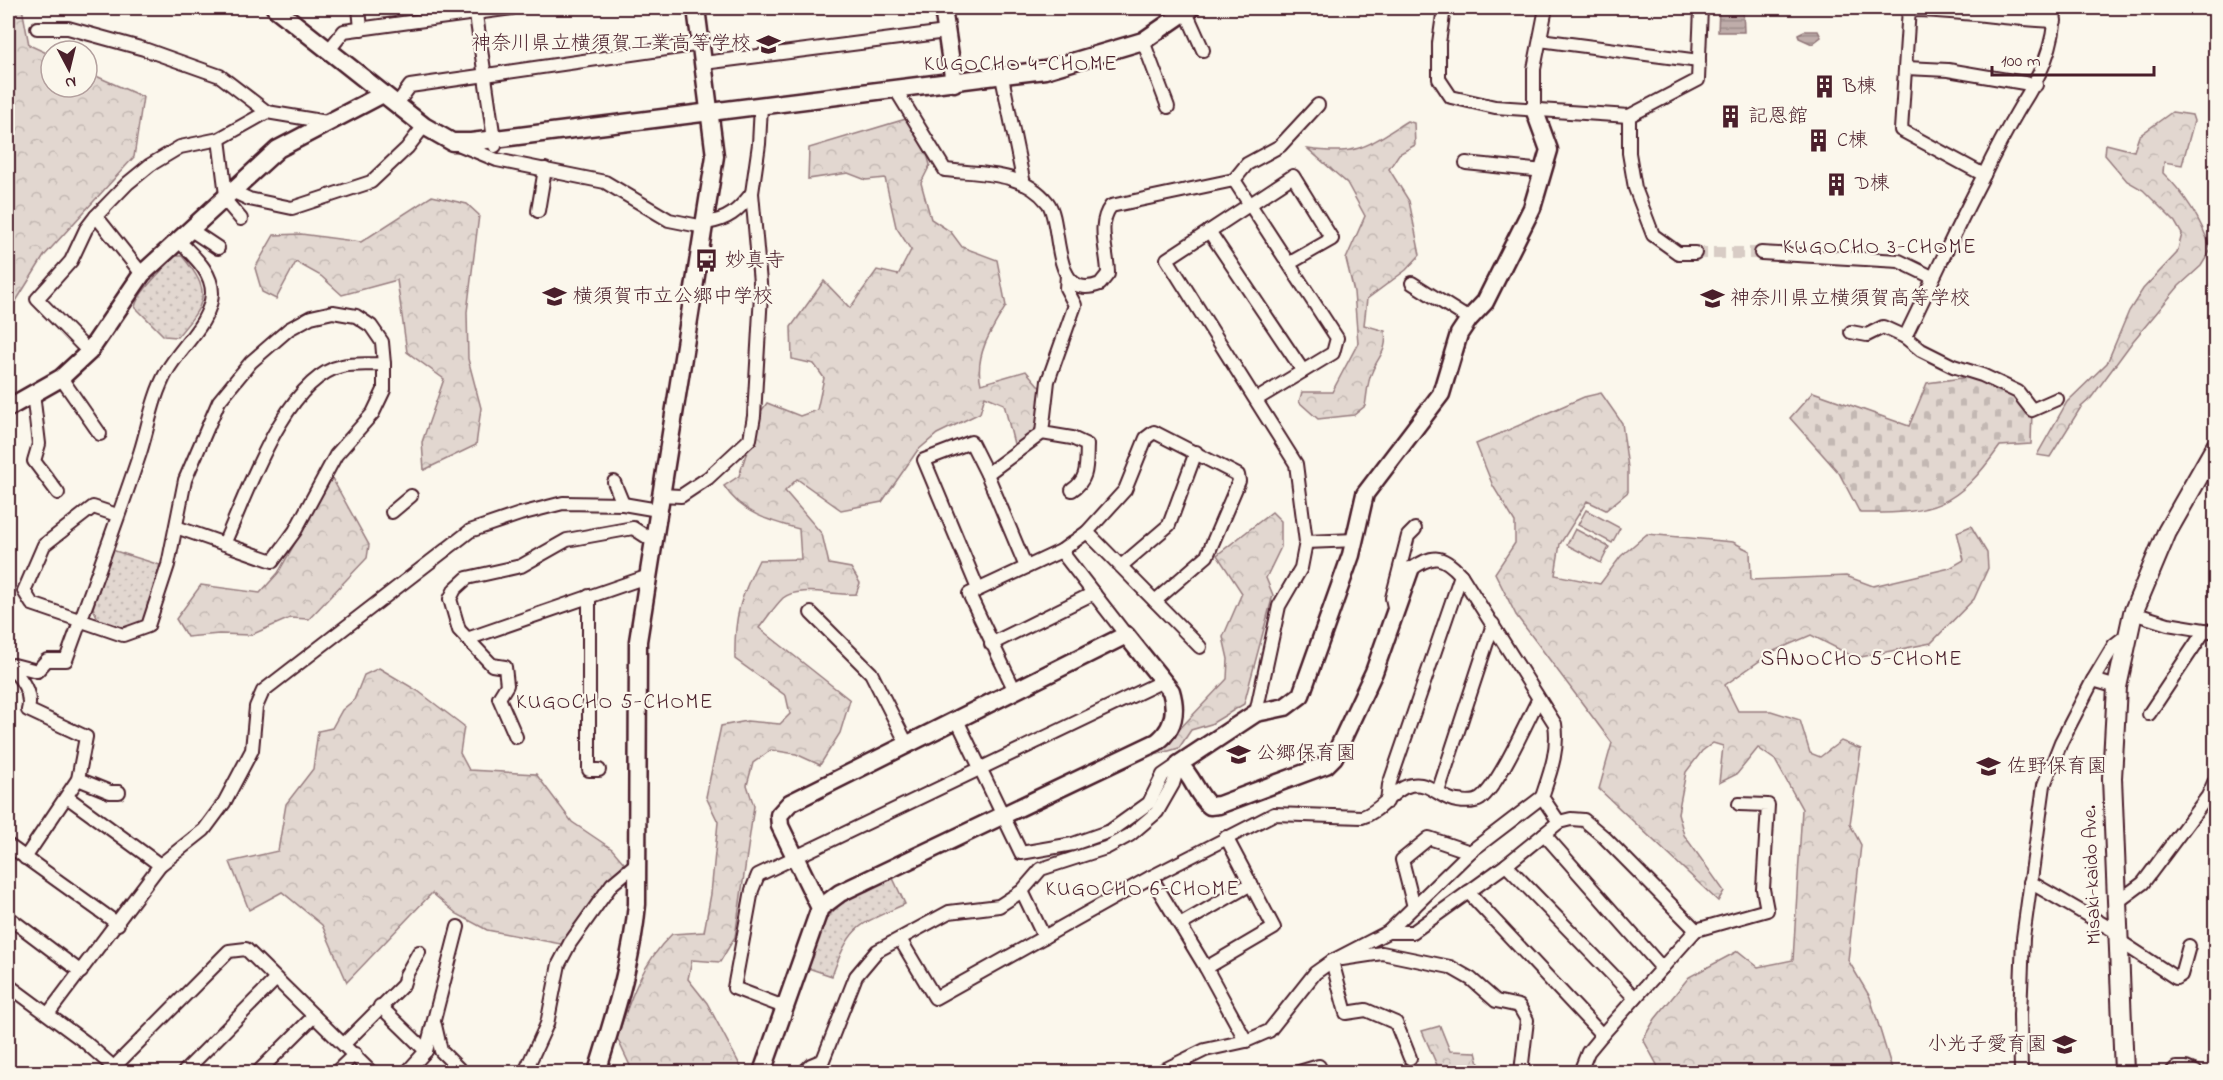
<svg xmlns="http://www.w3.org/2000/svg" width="2223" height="1080" font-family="'Indie Flower','Klee One',sans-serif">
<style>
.grass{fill:url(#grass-dots);stroke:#967b7e;stroke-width:1.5}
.forest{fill:url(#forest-crowns);stroke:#967b7e;stroke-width:1.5}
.cemetery{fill:url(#cemetery-stones);stroke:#967b7e;stroke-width:1.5}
.garden{fill:#e2d7d0;stroke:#967b7e;stroke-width:1.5}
.water{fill:url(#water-rules);stroke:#907477;stroke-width:1.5}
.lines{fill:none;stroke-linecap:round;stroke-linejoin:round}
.street-tunnel{stroke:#d8ccc5;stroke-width:12;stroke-dasharray:12 6;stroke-linecap:butt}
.street-casing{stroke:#4a1f2b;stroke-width:16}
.secondary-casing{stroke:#4a1f2b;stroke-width:21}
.primary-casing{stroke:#4a1f2b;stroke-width:22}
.street{stroke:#fbf7ec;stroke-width:12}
.secondary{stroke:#fbf7ec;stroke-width:16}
.primary{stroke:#fbf7ec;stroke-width:18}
.labels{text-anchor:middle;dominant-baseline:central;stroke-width:4.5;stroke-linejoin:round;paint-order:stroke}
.poi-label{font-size:20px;fill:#4a1f2b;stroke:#fbf7ec;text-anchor:start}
.street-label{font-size:20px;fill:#4a1f2b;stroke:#fbf7ec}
.neighbourhood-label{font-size:21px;letter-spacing:1.5px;fill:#4a1f2b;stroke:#fbf7ec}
</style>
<defs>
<pattern id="grass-dots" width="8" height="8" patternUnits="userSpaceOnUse" patternTransform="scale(1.5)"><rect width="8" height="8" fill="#e2d7d0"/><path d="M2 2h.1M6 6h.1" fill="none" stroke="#c3b8b3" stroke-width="1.8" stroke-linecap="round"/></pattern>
<pattern id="forest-crowns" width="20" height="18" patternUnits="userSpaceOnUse" patternTransform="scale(1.5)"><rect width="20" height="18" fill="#e2d7d0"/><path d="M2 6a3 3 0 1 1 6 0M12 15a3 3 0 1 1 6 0" fill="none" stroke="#c3b8b3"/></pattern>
<pattern id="cemetery-stones" width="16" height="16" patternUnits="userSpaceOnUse" patternTransform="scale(1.5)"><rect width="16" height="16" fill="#e2d7d0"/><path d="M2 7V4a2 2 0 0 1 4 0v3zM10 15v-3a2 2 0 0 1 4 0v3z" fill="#c3b8b3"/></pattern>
<pattern id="water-rules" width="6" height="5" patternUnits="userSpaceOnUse" patternTransform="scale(1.5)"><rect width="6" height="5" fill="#bfadaa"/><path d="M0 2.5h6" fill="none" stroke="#9d8c8b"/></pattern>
</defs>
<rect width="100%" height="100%" fill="#fbf7ec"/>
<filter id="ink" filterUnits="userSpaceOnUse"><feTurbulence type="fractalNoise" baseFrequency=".0167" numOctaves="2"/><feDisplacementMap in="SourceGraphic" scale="12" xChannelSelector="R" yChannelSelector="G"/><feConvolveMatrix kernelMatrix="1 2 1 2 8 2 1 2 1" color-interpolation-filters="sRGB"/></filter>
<g filter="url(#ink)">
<g class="grass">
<path d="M 175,256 L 182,256 C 213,293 206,303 177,337 L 164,336 L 135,307 C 137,293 165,268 175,256 Z"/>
<path d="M 112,550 L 160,565 L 145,620 L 125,629 L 99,621 L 93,608 Z"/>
<path d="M 892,876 L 905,904 C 857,926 851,924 832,976 L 805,967 C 824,908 837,902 892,876 Z"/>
</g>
<g class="forest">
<path d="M 8,8 L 22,8 L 29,45 L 51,55 L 51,87 L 87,87 L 87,72 L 143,97 L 134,157 L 44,256 L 8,314 Z"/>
<path d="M 2172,112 L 2192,115 L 2194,121 L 2182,165 L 2164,162 L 2163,173 C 2186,195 2201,219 2211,250 L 2201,266 L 2179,286 L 2133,341 L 2091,398 L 2081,407 L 2050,457 L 2037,455 L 2067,402 L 2107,363 L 2129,311 L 2143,289 L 2177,253 L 2182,234 L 2175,222 L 2143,190 L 2127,181 L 2105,155 L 2106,144 L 2134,151 L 2139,136 Z"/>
<path d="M 906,119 L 926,150 L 930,165 L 921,183 L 931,219 L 951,232 L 962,247 L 997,260 L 1006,306 C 991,330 974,356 981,384 L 1026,371 L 1044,392 L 1039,431 L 1015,448 L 1004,404 L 985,396 L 980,413 L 937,434 L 917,451 L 882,502 L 841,510 L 797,479 L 785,491 L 822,534 L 829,564 L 851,568 L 860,583 L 856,594 C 836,596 798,585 783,598 C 774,607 767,618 759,628 L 850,700 L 840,733 L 820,765 L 796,754 L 771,750 L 753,763 L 747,785 L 754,806 L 735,937 L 720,962 L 692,960 L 688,979 L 707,1003 L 742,1069 L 740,1072 L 633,1072 L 617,1038 C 630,999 642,963 672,934 L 704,932 L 711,894 L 718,822 L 706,797 L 721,726 L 747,721 L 780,724 L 790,714 L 786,696 L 735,659 C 734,616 740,598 759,560 L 801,559 L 799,529 C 769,521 741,513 724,486 L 739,476 L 759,414 L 767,403 L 800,416 L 817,410 L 824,378 L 814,364 L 792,359 L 791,327 L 824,281 L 850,308 L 877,270 L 898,275 L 911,250 L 896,227 L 885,178 L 866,180 L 848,173 L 808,179 L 809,148 Z"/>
<path d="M 1407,121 L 1414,123 L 1415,145 L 1399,154 L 1389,169 L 1409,201 L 1420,255 L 1406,270 L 1367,299 L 1364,325 L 1385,331 C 1388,352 1378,356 1372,372 C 1367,382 1367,396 1365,406 L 1354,415 L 1318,419 L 1299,402 L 1302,392 L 1332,392 L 1358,343 L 1354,292 L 1346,259 L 1365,216 L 1347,183 L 1308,149 C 1358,156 1366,147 1407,121 Z"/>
<path d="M 432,196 L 467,204 L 479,215 L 467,312 L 468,359 L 481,408 L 476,445 L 424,470 L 422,442 L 444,379 L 407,352 L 397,280 L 342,295 L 321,276 L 296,262 L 276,299 L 262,292 L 255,268 L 274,235 L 301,234 L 361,242 Z"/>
<path d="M 1601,393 L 1622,423 L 1628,468 L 1628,492 L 1606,510 L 1587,501 L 1560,544 L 1555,575 L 1600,584 L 1621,556 L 1647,534 L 1733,542 L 1750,551 L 1751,580 L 1846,576 L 1873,586 L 1950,568 L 1964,560 L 1957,532 L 1971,526 L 1987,553 L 1988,568 L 1974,599 L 1931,643 L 1856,658 L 1811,635 L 1774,651 L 1725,685 L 1738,711 L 1771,711 L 1800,720 L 1810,753 L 1820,757 L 1841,741 L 1861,749 L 1850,824 L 1861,845 L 1848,960 L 1870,997 L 1893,1072 L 1752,1072 L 1744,1068 L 1729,1072 L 1661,1072 L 1643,1039 L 1655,1019 L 1689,977 L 1738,951 L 1758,967 L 1793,960 L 1802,809 L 1775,760 L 1758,748 L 1737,774 L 1719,783 L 1723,746 L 1713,743 L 1702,751 L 1686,772 L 1678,813 L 1684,835 L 1724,891 L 1718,901 L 1599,789 L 1612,743 L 1516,615 L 1495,573 L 1515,543 L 1515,522 L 1493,486 L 1476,444 L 1584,397 Z"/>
<path d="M 332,478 L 369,545 L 367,558 L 309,619 L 290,618 L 251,635 L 219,634 L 187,637 L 176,619 L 201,585 L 260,593 L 278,573 Z"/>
<path d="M 1272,512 L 1281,521 L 1281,547 L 1266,578 L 1273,595 L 1244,704 L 1211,724 L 1191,730 L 1179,748 L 1155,755 L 1227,679 L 1228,659 L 1223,637 L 1242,593 L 1217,555 Z"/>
<path d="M 379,668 L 418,691 L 464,726 L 460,753 L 469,770 L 536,774 L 572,822 L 612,849 L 624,863 L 566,945 L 487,930 L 457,914 L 432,893 L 347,982 L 322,925 L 282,892 L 249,910 L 230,862 L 278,851 L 286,804 L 313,769 L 318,731 L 332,728 L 342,710 L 354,700 L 364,675 Z"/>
<path d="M 1440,1026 L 1450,1051 L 1476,1052 L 1481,1072 L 1440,1072 L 1422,1031 Z"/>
</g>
<path class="cemetery" d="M 1982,375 L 2018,392 L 2032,410 L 2031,444 L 2000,446 C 1956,508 1934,514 1860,513 L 1839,473 L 1790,418 L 1813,392 L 1909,426 L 1927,383 Z"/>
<g class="garden">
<path d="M 1586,510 L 1620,528 L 1612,543 L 1578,525 Z"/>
<path d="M 1575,529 L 1609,547 L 1601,563 L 1567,545 Z"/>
</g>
<g class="water">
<path d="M 1719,8 L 1743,8 L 1744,32 L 1718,32 Z"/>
<path d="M 1804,31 L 1818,31 L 1821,37 L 1812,44 L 1799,38 L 1798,34 Z"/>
</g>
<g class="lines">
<path class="street-tunnel" d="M 1695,253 L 1761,253"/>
<defs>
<g id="street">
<path d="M 359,8 L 361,29"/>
<path d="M 475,8 L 495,146"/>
<path d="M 1444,8 L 1439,43 L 1439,79 L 1451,97 L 1495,107 L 1629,116"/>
<path d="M 1909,8 L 1901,130 L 1984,175"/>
<path d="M 2055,8 C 2055,47 2040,76 2019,109 C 2006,131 1994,154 1983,177 C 1955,230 1931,284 1905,337 L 1921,350 L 1953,366 L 1982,375 L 2018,392 L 2032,410 L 2057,399"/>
<path d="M 1909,10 C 1958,10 2006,19 2055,21"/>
<path d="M 1186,12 L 1203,50"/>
<path d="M 37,28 L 68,28 L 144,49 L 220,76 L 267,112"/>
<path d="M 1540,40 L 1699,61"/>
<path d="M 1143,41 L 1168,107"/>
<path d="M 329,50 L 344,31 L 512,8"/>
<path d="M 704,63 L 946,32"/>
<path d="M 1906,68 L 1948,70 L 2036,85"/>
<path d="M 1002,77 L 1024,184"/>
<path d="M 896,90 L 945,170 C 981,174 1023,171 1048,203 C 1063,223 1050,303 1100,284 L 1108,274 C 1108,251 1096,225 1111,206 L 1234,180 L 1337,338 L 1333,353 L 1257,399"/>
<path d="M 397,104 L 410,86 L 701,44"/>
<path d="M 1534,109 L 1534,69 L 1546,8"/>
<path d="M 219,139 L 226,195"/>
<path d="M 458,144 L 497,160 L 605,182 L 669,220 L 704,227"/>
<path d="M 1466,163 L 1544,171"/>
<path d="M 1234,180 L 1247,164 L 1280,146 L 1318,105"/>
<path d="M 232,191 L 249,199 L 292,208 L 371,182 L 407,148 L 424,126"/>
<path d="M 223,198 L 241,219"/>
<path d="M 538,211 L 545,169"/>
<path d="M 96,216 L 142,274"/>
<path d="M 706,223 C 728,220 738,211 752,193"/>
<path d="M 191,230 L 218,248"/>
<path d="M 1209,231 L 1303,371"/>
<path d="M 1695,253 L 1678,253 L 1653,235 L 1635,188 L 1629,153 L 1629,116 L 1698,80 L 1701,8"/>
<path d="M 1761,253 L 1899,261 L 1932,277"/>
<path d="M 1067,275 L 1066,288 L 1075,305 L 1048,381 L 1042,433 L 1072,438 L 1087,445 C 1086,464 1089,479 1072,490"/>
<path d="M 1412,283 L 1469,319"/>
<path d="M 1851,332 L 1867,335 L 1883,327 L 1905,337"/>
<path d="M 89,352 L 37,299 L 71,261 L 86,229 L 96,216 L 128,183 L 150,165 L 180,147 L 219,139 L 267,112 L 327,122"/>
<path d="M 61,378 L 100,434"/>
<path d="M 33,393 L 39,444 L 34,461 L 58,493"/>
<path d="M 987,474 L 1042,433"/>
<path d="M 614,482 L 623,504"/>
<path d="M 660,495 L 681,496 L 708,478 L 750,439 L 754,416 L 761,294 L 752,193 L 759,144 L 761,106"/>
<path d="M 392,512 L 411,496"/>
<path d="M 117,515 L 93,507 L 44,545 L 24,591 L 32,604 L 123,635 L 148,626 L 168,565 L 185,480 L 219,401 L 251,362 L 289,329 L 311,317 L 333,312 L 356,316 L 371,326 L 382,342 L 384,364"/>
<path d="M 176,527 L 273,561 L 295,531 L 336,455 L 373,413 L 384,390 L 384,364 C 371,365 355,363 342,366 C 285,378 246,496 224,544"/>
<path d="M 1087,532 L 1200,647"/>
<path d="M 1306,542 L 1356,540"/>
<path d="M 1061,551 L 1126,635"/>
<path d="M 1121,566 L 1169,525 L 1196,452"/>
<path d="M 1410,570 C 1433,554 1442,554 1461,575 L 1555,724 C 1559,750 1550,773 1542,797 L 1559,822"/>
<path d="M 978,589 L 924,460 L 971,442 L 987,474 L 1026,567"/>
<path d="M 589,596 L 589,770 L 599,770"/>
<path d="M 1394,607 L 1392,598 L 1408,536 L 1415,529"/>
<path d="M 811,613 L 871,673 L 907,744"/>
<path d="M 2133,613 L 2168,624 L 2216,632"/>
<path d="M 467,639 L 646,577"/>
<path d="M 991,644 L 1094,593"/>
<path d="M 2093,680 L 2114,645 L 2127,635"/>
<path d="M 1015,691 L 969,594 L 1061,551 L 1087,532 L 1125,490 L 1146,438 L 1154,432 L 1238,475 L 1239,481 L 1207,556 L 1155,601"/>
<path d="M 1256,713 L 1279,606 L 1301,568 L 1306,542 L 1296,464 L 1167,259 L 1293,176 L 1332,239 L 1290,263"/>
<path d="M 2149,714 L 2205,630"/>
<path d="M 957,720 L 1021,853 L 1073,844 L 1110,831 L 1149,803 L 1163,775 L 1179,764"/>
<path d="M 516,737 L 499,698 L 507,685 L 505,667 L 492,665 L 459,630 L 450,599 L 455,589 L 467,578 L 521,566 L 567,540 L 633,528 L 653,541"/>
<path d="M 78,779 L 110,792 L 119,792"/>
<path d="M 1438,792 L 1493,624"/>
<path d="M 67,797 L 160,865"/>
<path d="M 1387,802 L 1389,785 L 1461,575"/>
<path d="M 1544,834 L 1662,968"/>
<path d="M 8,845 L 118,924"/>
<path d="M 25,858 L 78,779 L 86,737 L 28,710 C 32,695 24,682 14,671 L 14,665 L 37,671 L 47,660 L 66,660 C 91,591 117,522 140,453 C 149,425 152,398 167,371 C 180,347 211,323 212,293 C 212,271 193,256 179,241"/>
<path d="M 1506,865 L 1635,998"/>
<path d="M 1151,877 L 1206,968 L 1246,1041"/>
<path d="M 2030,882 L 2118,933"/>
<path d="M 1022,891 L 1044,937"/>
<path d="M 1468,892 L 1602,1035"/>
<path d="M 2116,903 L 2143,883 L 2208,796 L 2216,778"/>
<path d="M 1414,907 L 1402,860 L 1429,838 L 1470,852"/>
<path d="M 8,917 L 81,972"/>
<path d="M 1180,925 L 1251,884"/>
<path d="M 1388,932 L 1470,852 L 1542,797"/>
<path d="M 900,939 L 935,998 L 1151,877 L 1274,814 L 1362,817 C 1381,812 1392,789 1411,785 C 1430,781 1440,799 1457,801 C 1464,802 1474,803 1480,799 C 1499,785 1526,723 1538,700"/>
<path d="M 2118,940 L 2176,978 L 2181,975 L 2189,946"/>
<path d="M 1342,959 L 1382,953 L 1450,967 L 1471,979 L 1496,1001 L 1519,1006 L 1527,1020 L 1521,1072"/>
<path d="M 1332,961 L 1346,1013 L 1366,1010 L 1396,1023 L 1410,1058"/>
<path d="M 1206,968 L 1274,928 L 1226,837"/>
<path d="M 8,985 L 85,1042 L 119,1072"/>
<path d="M 380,1006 L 426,1051"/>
<path d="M 784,1007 L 734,988 L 752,890 L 758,875 L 1163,681"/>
<path d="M 48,1014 L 160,865 L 204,830 L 224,803 L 252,750 L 256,707 L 263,691 L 470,531 L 520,514 L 563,503 L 623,504 L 658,510"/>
<path d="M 435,1025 L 441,1051 L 462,1072"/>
<path d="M 344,1044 L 403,985 L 406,975 L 419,952"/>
<path d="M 114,1067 L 229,951 L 246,949 L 371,1072"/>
<path d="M 184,1072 L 276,979"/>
<path d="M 258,1072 L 314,1016"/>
<path d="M 336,1072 L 355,1054"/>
<path d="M 407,1072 L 426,1051 L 458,927"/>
<path d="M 525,1072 L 547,1024 L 559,964 L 570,943 L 612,884 L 637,863"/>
<path d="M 804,1072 L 811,1065 L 823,1060 L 856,976 L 877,951 L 949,912 L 999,906 L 1022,891 L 1041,869 L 1106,848 L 1130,835 L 1157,812 L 1173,784 L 1179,764"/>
<path d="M 1160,1072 L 1205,1050 L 1246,1041 L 1269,1031 L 1315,973 L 1332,961 L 1388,932 L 1413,932 L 1506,865 L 1559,822 L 1571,819 L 1584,820 L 1604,837 L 1696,930"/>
<path d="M 1299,1072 L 1319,1066 L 1321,1072"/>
<path d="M 1580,1072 L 1588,1052 L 1602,1035 L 1696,930 L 1767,910 L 1763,889 L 1768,805 L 1739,804"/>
<path d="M 2021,1072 L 2020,1015 L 2023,938 L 2044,785 L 2061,742 L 2093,680 L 2117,687"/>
<path d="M 2172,1072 L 2176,1068 L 2186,1068 L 2196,1072"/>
</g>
<g id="secondary">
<path d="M 275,8 L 424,126 L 452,142 L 471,142 L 1045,70 L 1143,41 L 1191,8"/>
<path d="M 943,8 L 954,83"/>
<path d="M 8,408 L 61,378 L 89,352 L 142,274 L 278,149 L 383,94"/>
<path d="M 1410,570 L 1374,672 L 1334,757 L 1326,765 L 1219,805 L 1210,806 C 1197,796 1194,778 1179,764 L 1256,713 L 1285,707 L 1301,695 L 1351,555 L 1365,494 L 1441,394 L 1459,334 L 1469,319 L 1485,302 L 1532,208 L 1549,150 L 1534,109"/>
<path d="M 597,1072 C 614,1016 632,963 637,904 L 638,641 L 715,156 L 696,8"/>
<path d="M 762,1072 L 820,908 L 840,893 L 1157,742 C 1174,729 1177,711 1171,691 L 1126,635 L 790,803 L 779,815 L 780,826 L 820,908"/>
</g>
<path id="primary" d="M 2124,1072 L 2112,778 L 2117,687 L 2133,613 L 2167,532 L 2216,446"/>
</defs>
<use href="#street" class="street-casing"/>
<use href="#secondary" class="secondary-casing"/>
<use href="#primary" class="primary-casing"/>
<use href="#street" class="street"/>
<use href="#secondary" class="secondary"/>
<use href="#primary" class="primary"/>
</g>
</g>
<defs>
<symbol id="school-bare" viewBox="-9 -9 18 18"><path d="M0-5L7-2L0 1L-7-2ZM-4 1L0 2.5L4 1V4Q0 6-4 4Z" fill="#4a1f2b" stroke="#fbf7ec" stroke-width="2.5" paint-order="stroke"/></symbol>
<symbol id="building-bare" viewBox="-9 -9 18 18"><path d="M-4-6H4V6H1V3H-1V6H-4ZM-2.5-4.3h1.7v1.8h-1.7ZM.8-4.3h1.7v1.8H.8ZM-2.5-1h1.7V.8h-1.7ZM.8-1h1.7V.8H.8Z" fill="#4a1f2b" stroke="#fbf7ec" stroke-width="2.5" paint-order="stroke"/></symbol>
<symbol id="bus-bare" viewBox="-9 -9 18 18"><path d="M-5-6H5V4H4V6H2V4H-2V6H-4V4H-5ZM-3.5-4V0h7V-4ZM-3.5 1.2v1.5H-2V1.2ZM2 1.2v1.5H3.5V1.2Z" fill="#4a1f2b" stroke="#fbf7ec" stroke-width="2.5" paint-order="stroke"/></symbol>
</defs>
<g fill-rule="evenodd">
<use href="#school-bare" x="752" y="28" width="33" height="33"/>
<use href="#building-bare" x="1808" y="70" width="33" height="33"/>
<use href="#building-bare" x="1714" y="100" width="33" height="33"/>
<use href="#building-bare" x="1802" y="124" width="33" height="33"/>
<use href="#building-bare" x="1820" y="168" width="33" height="33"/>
<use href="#bus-bare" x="690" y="244" width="33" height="33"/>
<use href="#school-bare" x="538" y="280" width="33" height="33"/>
<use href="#school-bare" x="1696" y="282" width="33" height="33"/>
<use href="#school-bare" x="1222" y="738" width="33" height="33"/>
<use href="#school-bare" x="1972" y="750" width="33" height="33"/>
<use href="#school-bare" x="2048" y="1028" width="33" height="33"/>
</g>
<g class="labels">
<g class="poi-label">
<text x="751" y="44" text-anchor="end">神奈川県立横須賀工業高等学校</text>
<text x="1843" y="87">B棟</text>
<text x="1748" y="117">記恩館</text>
<text x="1837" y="141">C棟</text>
<text x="1855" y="184">D棟</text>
<text x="725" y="261">妙真寺</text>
<text x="573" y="297">横須賀市立公郷中学校</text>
<text x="1730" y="299">神奈川県立横須賀高等学校</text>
<text x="1256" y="754">公郷保育園</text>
<text x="2007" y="767">佐野保育園</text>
<text x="2047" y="1045" text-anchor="end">小光子愛育園</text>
</g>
<g class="street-label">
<text transform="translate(2093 875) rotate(-92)">Misaki-kaido Ave.</text>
</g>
<g class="neighbourhood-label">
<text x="1021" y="65">KUGOCHO 4-CHOME</text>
<text x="1880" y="248">KUGOCHO 3-CHOME</text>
<text x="1862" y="660">SANOCHO 5-CHOME</text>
<text x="615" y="703">KUGOCHO 5-CHOME</text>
<text x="1143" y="890">KUGOCHO 6-CHOME</text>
</g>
</g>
<rect width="2223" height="1080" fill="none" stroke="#fbf7ec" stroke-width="30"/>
<rect x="15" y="15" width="2193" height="1050" fill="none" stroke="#4a1f2b" stroke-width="2" filter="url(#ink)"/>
<g transform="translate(69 69) rotate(173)"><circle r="28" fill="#fbf7ec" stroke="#b4a19f" stroke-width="1.5"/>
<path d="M0-4.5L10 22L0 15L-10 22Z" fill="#4a1f2b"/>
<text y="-9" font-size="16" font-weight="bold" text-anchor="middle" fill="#4a1f2b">N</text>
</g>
<path d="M1992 66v9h162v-9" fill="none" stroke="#4a1f2b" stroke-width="3"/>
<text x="2001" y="66" font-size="18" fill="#4a1f2b" stroke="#fbf7ec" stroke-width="4.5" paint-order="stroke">100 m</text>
</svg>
